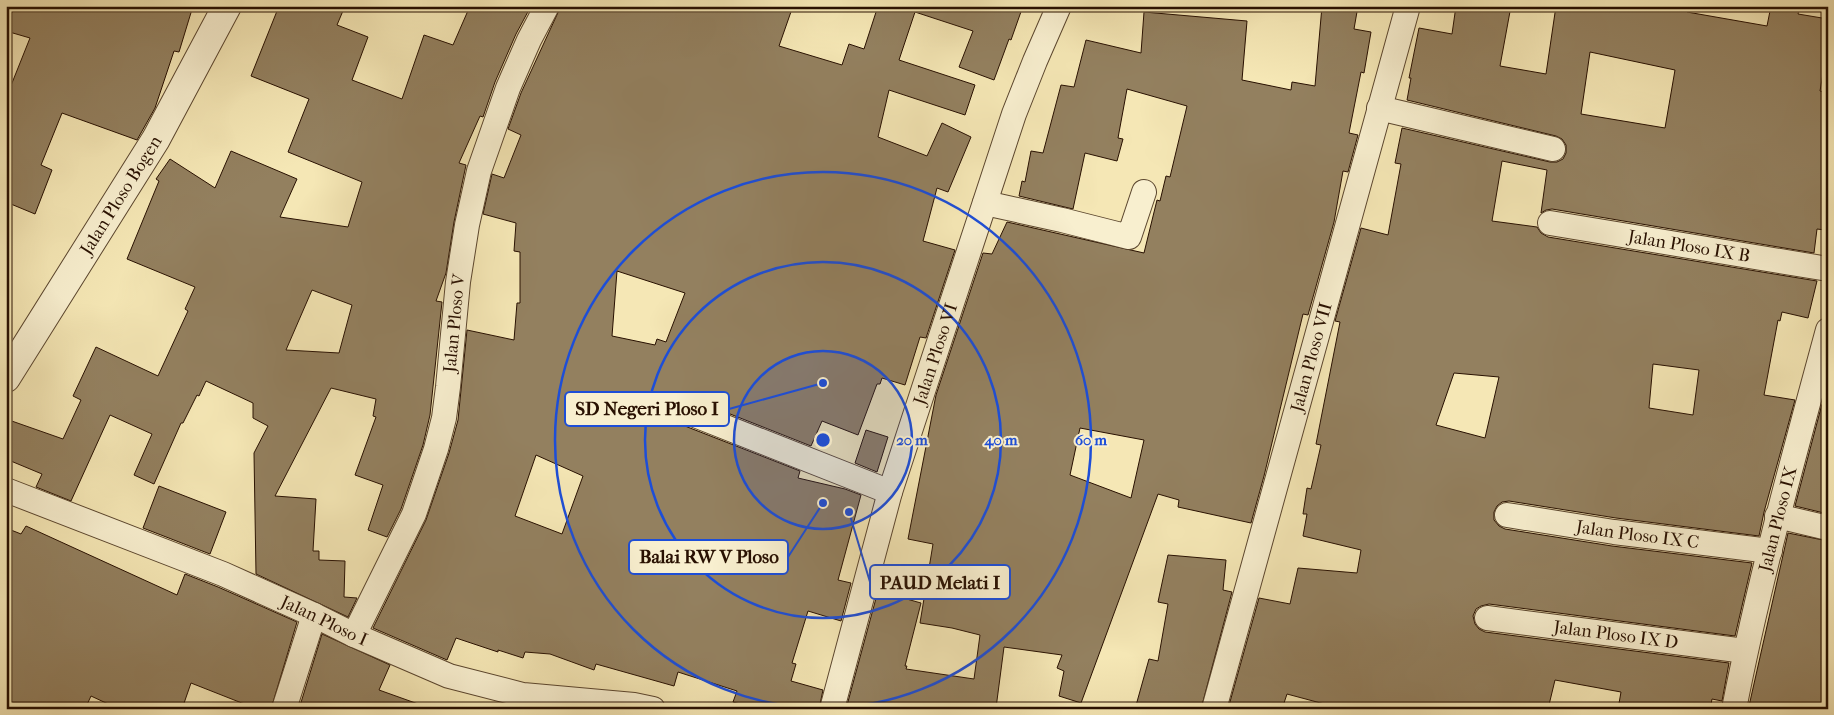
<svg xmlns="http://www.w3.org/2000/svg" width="1834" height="715" font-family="'IM FELL French Canon',serif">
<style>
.building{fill:#93805f;stroke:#281001;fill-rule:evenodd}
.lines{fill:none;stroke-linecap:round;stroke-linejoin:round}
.minor-casing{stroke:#5b462e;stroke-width:26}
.tertiary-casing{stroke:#5b462e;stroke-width:30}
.minor{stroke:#f8efcf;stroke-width:24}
.tertiary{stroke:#f8efcf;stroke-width:28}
.ring{fill:none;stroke:#1d4ed8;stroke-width:2.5}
.labels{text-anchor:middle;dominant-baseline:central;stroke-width:4;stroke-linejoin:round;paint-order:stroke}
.street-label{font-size:18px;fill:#281001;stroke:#f8efcf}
.centre{fill:#1d4ed8;stroke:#f8efcf;stroke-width:2.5}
.ring-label{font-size:15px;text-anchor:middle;font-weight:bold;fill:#1d4ed8;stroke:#f8efcf;stroke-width:4;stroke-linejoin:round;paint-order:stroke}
.leader{fill:none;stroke:#1d4ed8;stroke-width:2}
.callout-dot{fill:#1d4ed8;stroke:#f8efcf;stroke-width:2}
.callout{fill:#f8efcf;stroke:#1d4ed8;stroke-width:2}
.callout-label{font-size:19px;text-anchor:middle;font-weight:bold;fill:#281001}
</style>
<rect width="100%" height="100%" fill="#f5e7b5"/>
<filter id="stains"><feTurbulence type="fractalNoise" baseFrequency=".004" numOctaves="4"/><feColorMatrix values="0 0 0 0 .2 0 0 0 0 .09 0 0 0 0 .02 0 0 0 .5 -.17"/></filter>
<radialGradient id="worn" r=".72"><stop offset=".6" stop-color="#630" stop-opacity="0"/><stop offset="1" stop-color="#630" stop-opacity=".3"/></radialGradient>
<g class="building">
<path d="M 6,6 L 193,6 L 179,52 L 174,51 L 155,108 L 137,140 L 62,113 L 41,165 L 52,170 L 35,214 L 6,202 L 6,98 L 30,38 L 6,31 Z"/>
<path d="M 279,6 L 345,6 L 337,25 L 368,37 L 352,80 L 402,99 L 424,35 L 453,45 L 470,6 L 531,6 L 516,34 L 495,82 L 483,117 L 480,116 L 459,163 L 466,165 L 454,222 L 446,273 L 436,301 L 442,302 L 430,415 L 423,445 L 401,509 L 387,537 L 368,530 L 383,485 L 355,475 L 376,417 L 373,416 L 376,399 L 331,388 L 275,496 L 316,499 L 313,551 L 319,551 L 319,560 L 345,561 L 344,597 L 357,598 L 348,617 L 256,574 L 254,453 L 268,426 L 253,418 L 253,403 L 206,381 L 199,396 L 197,395 L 183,423 L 181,423 L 154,484 L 134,475 L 152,434 L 110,415 L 71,501 L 36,487 L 42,474 L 6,459 L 6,419 L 63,439 L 81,400 L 73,396 L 96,347 L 158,376 L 188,311 L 185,309 L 195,287 L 127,259 L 159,181 L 156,179 L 170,159 L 215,188 L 231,151 L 297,179 L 280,217 L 348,227 L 362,182 L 288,152 L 309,99 L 251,76 ZM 312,290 L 352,305 L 339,353 L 286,350 Z"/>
<path d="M 561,6 L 793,6 L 779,46 L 842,65 L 849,44 L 864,49 L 878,6 L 1023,6 L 1011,40 L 1009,39 L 994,80 L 959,67 L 973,31 L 915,12 L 899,60 L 975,85 L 965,115 L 889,90 L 878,137 L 927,156 L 942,123 L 971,137 L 948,192 L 937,188 L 923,241 L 955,250 L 926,338 L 920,337 L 905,385 L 882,378 L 880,384 L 877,384 L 858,435 L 822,421 L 811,446 L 677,393 L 670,392 L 664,395 L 659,401 L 658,408 L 661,414 L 667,419 L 800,471 L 798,478 L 845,489 L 861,495 L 838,580 L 851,583 L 841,621 L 808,611 L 792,663 L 796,664 L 791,681 L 823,690 L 819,709 L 757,709 L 733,702 L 737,691 L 678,672 L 674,686 L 596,664 L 594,670 L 550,654 L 525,652 L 523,658 L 498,650 L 498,652 L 456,638 L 447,660 L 373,628 L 426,520 L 449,453 L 458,420 L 467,330 L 514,340 L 517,303 L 520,303 L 520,252 L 514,251 L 516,223 L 483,214 L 492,174 L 504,178 L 521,135 L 508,129 L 521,93 ZM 617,271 L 685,293 L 666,342 L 657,339 L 655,345 L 612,336 ZM 536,455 L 583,476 L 562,534 L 515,516 Z"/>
<path d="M 1322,6 L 1358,6 L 1354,29 L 1371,32 L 1364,73 L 1361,72 L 1349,133 L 1358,135 L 1348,172 L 1343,171 L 1334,222 L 1308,315 L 1303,314 L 1264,476 L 1251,523 L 1178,507 L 1179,500 L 1158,494 L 1081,703 L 1059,696 L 1064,671 L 1057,668 L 1062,655 L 1004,647 L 996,708 L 962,704 L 961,709 L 846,709 L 878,591 L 921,603 L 905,666 L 907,666 L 906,669 L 974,679 L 980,635 L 952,628 L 920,623 L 933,544 L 908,539 L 936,395 L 983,253 L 992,254 L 1007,222 L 1144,253 L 1157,200 L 1160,201 L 1166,176 L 1170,177 L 1187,106 L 1127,89 L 1118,138 L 1123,139 L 1117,161 L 1085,153 L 1073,209 L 1019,196 L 1022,181 L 1025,182 L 1031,151 L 1043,153 L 1061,85 L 1074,87 L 1086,40 L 1141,53 L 1144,12 L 1247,21 L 1242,80 L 1291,90 L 1292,82 L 1315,86 ZM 1080,428 L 1144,440 L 1131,498 L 1070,475 Z"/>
<path d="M 1456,6 L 1511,6 L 1500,66 L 1546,74 L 1556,6 L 1688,6 L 1687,12 L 1767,26 L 1771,6 L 1800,6 L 1798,14 L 1828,19 L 1828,44 L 1820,91 L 1828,93 L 1828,210 L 1825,230 L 1817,229 L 1814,253 L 1552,209 L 1546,210 L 1541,213 L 1547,170 L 1502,161 L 1492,221 L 1537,227 L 1541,233 L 1548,237 L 1817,281 L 1808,318 L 1782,312 L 1780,321 L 1778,320 L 1764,395 L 1795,400 L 1764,512 L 1759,536 L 1616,518 L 1509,501 L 1502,502 L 1497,506 L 1494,512 L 1494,520 L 1499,526 L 1505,529 L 1612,546 L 1752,563 L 1735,636 L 1489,604 L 1481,606 L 1476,609 L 1473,616 L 1475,624 L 1479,629 L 1485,632 L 1729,663 L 1722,701 L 1712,699 L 1710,709 L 1618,709 L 1621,692 L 1555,680 L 1548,709 L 1343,709 L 1287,694 L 1282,709 L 1228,709 L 1259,598 L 1290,604 L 1298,568 L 1357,573 L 1361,550 L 1303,536 L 1307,514 L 1303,514 L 1307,488 L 1311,489 L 1321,445 L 1316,444 L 1340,322 L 1335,321 L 1361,228 L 1388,235 L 1401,164 L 1395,163 L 1402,128 L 1550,162 L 1557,162 L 1563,159 L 1566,153 L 1566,145 L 1562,139 L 1556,136 L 1407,100 L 1411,78 L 1409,78 L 1419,28 L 1452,34 ZM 1590,52 L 1675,70 L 1665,128 L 1581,114 ZM 1653,364 L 1699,370 L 1693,415 L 1649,408 ZM 1454,373 L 1499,377 L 1485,438 L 1436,425 Z"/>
<path d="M 1822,404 L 1828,405 L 1828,514 L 1795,506 Z"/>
<path d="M 866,430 L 888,437 L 877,472 L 855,463 Z"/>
<path d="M 159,486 L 226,512 L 210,554 L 143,528 Z"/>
<path d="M 26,526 L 177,595 L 185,574 L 218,587 L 297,622 L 271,709 L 257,709 L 191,683 L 182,709 L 119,709 L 91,696 L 85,709 L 6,709 L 6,528 L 21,534 Z"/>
<path d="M 1788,533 L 1828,541 L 1828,709 L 1765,709 L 1749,706 Z"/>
<path d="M 1168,555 L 1226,560 L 1223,590 L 1232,592 L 1201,709 L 1135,709 L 1149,659 L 1158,661 L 1168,604 L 1158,602 Z"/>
<path d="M 322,634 L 390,665 L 379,690 L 421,705 L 421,709 L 299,709 Z"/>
</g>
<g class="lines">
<defs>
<g id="minor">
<path d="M 1379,108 L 1553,149"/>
<path d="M 985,203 L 1062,220 L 1129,237 L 1144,192"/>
<path id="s1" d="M 1550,223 L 1828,269"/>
<path d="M 672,406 L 890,492"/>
<path id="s2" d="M 6,490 L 223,574 L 314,615 L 354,635 L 449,676 L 523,695 L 634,705 L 653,709"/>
<path id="s3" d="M 1507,515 L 1614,532 L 1770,551"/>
<path d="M 1777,516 L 1828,528"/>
<path id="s4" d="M 1487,618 L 1745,651"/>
<path id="s5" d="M 354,635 L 414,514 L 436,449 L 444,418 L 448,387 L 458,282 L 467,225 L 479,171 L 508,88 L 529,40 L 547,6"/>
<path d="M 284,709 L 314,615"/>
<path id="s6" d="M 832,709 L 890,492 L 923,391 L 1014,114 L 1035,61 L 1059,6"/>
<path id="s7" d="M 1214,709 L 1408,6"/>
<path id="s8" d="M 1734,709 C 1759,581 1794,455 1828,330"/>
</g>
<g id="tertiary">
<path id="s9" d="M 6,378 L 156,139 L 227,6"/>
</g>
</defs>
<use href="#minor" class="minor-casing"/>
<use href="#tertiary" class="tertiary-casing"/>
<use href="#minor" class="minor"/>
<use href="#tertiary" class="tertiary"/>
</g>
<circle cx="823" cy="440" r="89" fill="#1d4ed8" fill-opacity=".12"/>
<g class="ring">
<circle cx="823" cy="440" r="89"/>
<circle cx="823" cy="440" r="178"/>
<circle cx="823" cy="440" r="268"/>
</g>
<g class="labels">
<g class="street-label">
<text stroke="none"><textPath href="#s9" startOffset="216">Jalan Ploso Bogen</textPath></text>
<text stroke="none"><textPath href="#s1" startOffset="141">Jalan Ploso IX B</textPath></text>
<text stroke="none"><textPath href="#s5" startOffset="331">Jalan Ploso V</textPath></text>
<text stroke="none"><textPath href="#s6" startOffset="370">Jalan Ploso VI</textPath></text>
<text stroke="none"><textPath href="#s7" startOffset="365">Jalan Ploso VII</textPath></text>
<text stroke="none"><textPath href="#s8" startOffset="195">Jalan Ploso IX</textPath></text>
<text stroke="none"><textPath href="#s3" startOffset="132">Jalan Ploso IX C</textPath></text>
<text stroke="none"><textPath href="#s2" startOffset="344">Jalan Ploso I</textPath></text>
<text stroke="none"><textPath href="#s4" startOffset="130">Jalan Ploso IX D</textPath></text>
</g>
</g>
<circle cx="823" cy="440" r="8" class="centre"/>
<g class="ring-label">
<text x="912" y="445">20 m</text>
<text x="1001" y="445">40 m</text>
<text x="1091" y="445">60 m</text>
</g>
<path class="leader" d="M823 383L729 409M823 503L788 557M849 512L870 582"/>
<g class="callout-dot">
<circle cx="823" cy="383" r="5"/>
<circle cx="823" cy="503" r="5"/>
<circle cx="849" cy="512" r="5"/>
</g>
<g class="callout">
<rect x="565" y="392" width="164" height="34" rx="5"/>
<rect x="629" y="540" width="159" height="34" rx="5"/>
<rect x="870" y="565" width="140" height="34" rx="5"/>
</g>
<g class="callout-label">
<text x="647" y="415">SD Negeri Ploso I</text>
<text x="709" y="563">Balai RW V Ploso</text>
<text x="940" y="589">PAUD Melati I</text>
</g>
<rect width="1834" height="715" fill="none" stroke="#f5e7b5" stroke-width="25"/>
<rect x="8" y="8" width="1819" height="700" fill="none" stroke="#281001" stroke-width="2.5"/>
<rect x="12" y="12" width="1809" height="690" fill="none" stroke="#281001"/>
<rect width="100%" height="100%" filter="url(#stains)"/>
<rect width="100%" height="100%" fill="url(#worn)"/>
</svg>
